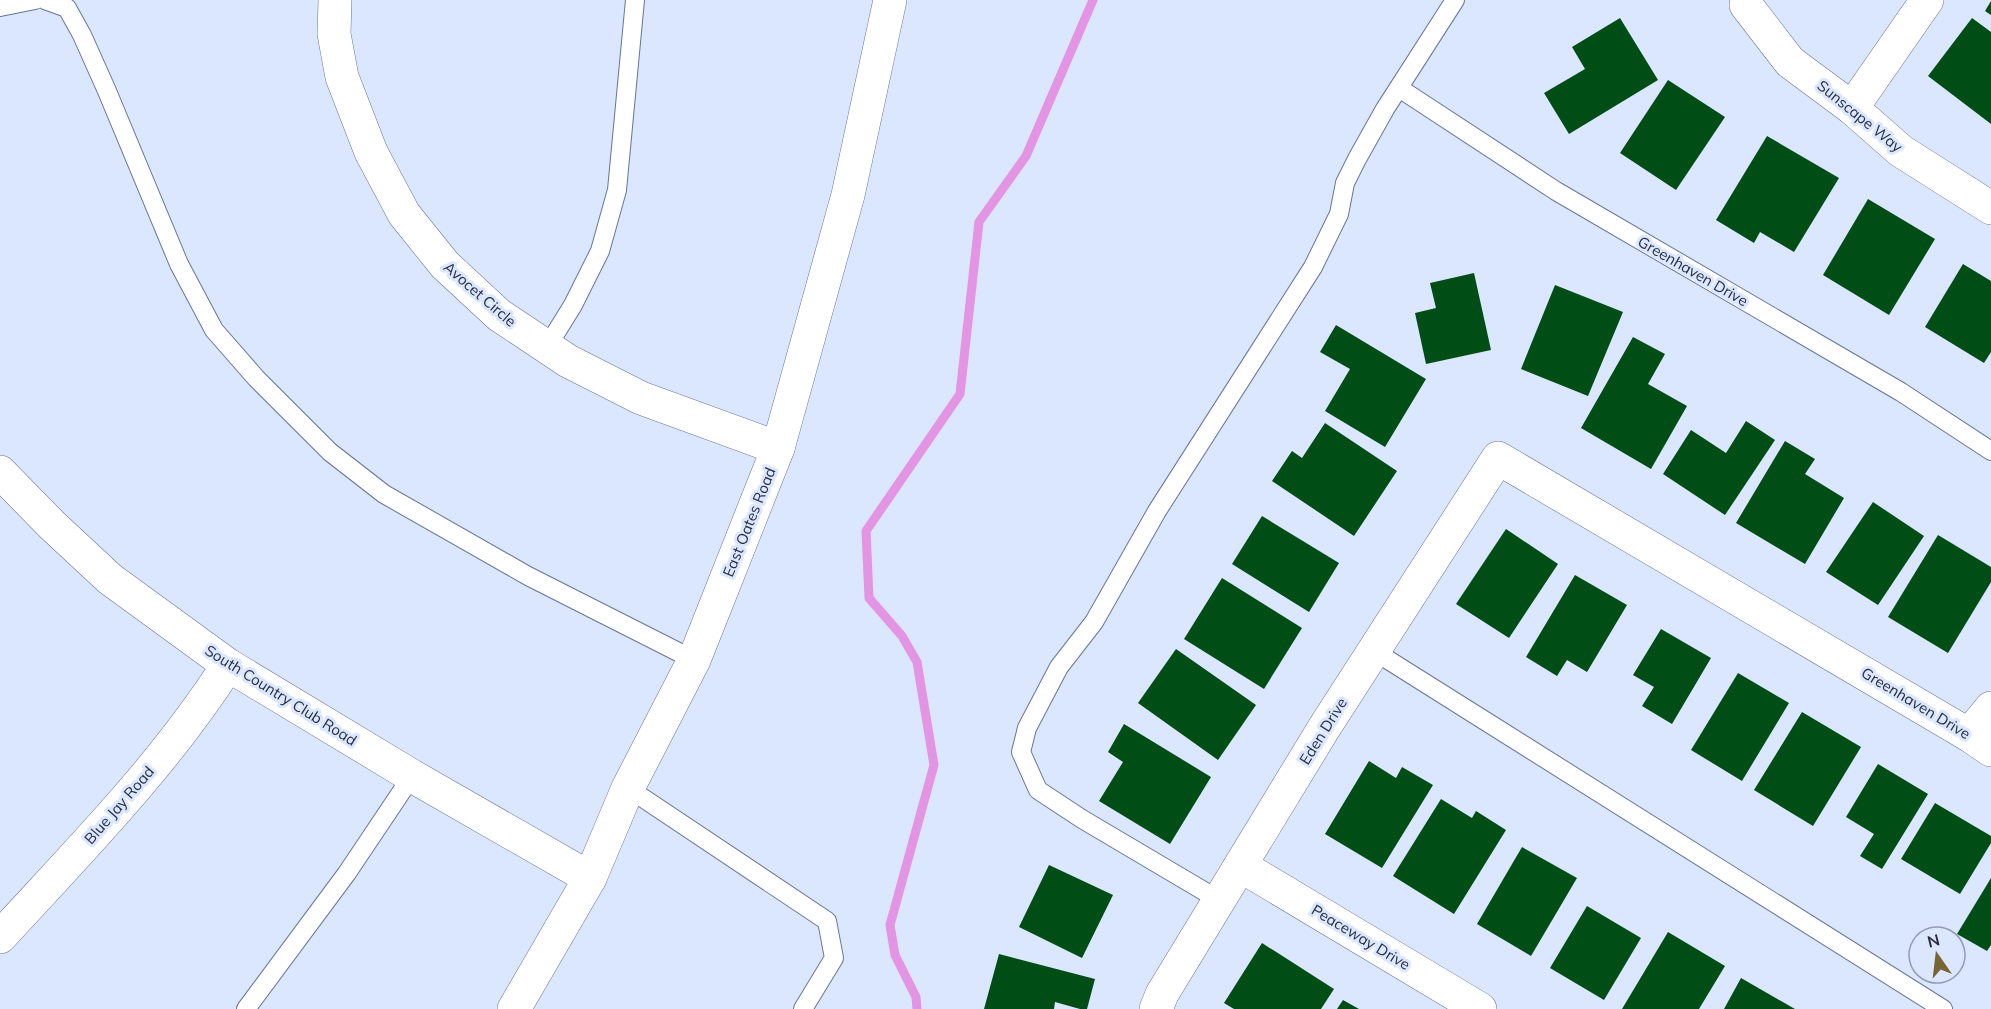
<svg xmlns="http://www.w3.org/2000/svg" width="1991" height="1009" font-family="Mulish,sans-serif">
<style>
.lines{fill:none;stroke-linecap:round;stroke-linejoin:round}
.stream{stroke:#e394e3;stroke-width:9}
.building{fill:#004e16}
.lane-casing{stroke:#66769a;stroke-width:20}
.street-casing{stroke:#66769a;stroke-width:34}
.secondary-casing{stroke:#66769a;stroke-width:34}
.lane{stroke:#fff;stroke-width:18}
.street{stroke:#fff;stroke-width:33}
.secondary{stroke:#fff;stroke-width:33}
.labels{text-anchor:middle;dominant-baseline:central;stroke-width:6;stroke-linejoin:round;paint-order:stroke}
.street-label{font-size:15px;fill:#272d3d;stroke:#dbe6ff}
</style>
<rect width="100%" height="100%" fill="#dbe6ff"/>
<g class="lines">
<path class="stream" d="M 917,1009 L 916,997 L 895,955 L 890,925 L 934,765 L 917,662 L 902,636 L 869,598 L 866,531 L 960,394 L 979,222 L 1026,156 L 1093,0"/>
</g>
<g class="building">
<path d="M 1991,1 L 1991,15 L 1985,11 Z"/>
<path d="M 1620,18 L 1658,80 L 1569,134 L 1544,93 L 1585,69 L 1572,47 Z"/>
<path d="M 1972,18 L 1991,32 L 1991,124 L 1928,76 Z"/>
<path d="M 1668,80 L 1725,117 L 1676,190 L 1620,153 Z"/>
<path d="M 1767,136 L 1839,178 L 1794,252 L 1760,232 L 1754,243 L 1716,220 Z"/>
<path d="M 1868,199 L 1935,239 L 1889,315 L 1823,275 Z"/>
<path d="M 1963,264 L 1991,281 L 1991,352 L 1984,363 L 1925,327 Z"/>
<path d="M 1474,273 L 1491,350 L 1426,364 L 1415,313 L 1436,308 L 1430,283 Z"/>
<path d="M 1555,285 L 1623,312 L 1588,396 L 1521,369 Z"/>
<path d="M 1336,325 L 1426,379 L 1385,447 L 1325,411 L 1350,369 L 1320,352 Z"/>
<path d="M 1633,337 L 1665,354 L 1648,384 L 1687,406 L 1651,469 L 1581,428 Z"/>
<path d="M 1746,421 L 1775,440 L 1725,515 L 1663,474 L 1691,430 L 1726,453 Z"/>
<path d="M 1325,423 L 1397,471 L 1354,536 L 1272,481 L 1292,451 L 1302,458 Z"/>
<path d="M 1785,441 L 1815,459 L 1805,474 L 1844,498 L 1805,564 L 1736,523 Z"/>
<path d="M 1873,502 L 1924,536 L 1878,605 L 1826,572 Z"/>
<path d="M 1262,516 L 1339,563 L 1309,612 L 1232,564 Z"/>
<path d="M 1506,529 L 1558,564 L 1509,638 L 1456,604 Z"/>
<path d="M 1938,535 L 1991,567 L 1991,582 L 1948,653 L 1888,617 Z"/>
<path d="M 1575,575 L 1627,605 L 1587,672 L 1567,660 L 1557,676 L 1526,657 Z"/>
<path d="M 1222,578 L 1302,628 L 1264,689 L 1184,639 Z"/>
<path d="M 1661,629 L 1711,658 L 1672,724 L 1642,706 L 1654,687 L 1633,675 Z"/>
<path d="M 1176,649 L 1256,705 L 1218,760 L 1138,703 Z"/>
<path d="M 1738,673 L 1789,703 L 1742,781 L 1691,750 Z"/>
<path d="M 1802,712 L 1861,747 L 1813,826 L 1754,790 Z"/>
<path d="M 1124,724 L 1211,777 L 1170,844 L 1099,801 L 1123,762 L 1108,752 Z"/>
<path d="M 1369,761 L 1396,778 L 1402,767 L 1433,785 L 1382,868 L 1325,834 Z"/>
<path d="M 1878,764 L 1928,794 L 1882,869 L 1860,856 L 1874,834 L 1846,817 Z"/>
<path d="M 1441,799 L 1472,818 L 1476,811 L 1506,830 L 1454,914 L 1393,876 Z"/>
<path d="M 1935,803 L 1991,836 L 1991,843 L 1960,894 L 1901,859 Z"/>
<path d="M 1522,847 L 1577,878 L 1531,956 L 1477,924 Z"/>
<path d="M 1049,865 L 1113,895 L 1082,958 L 1019,927 Z"/>
<path d="M 1991,878 L 1991,945 L 1987,951 L 1957,934 Z"/>
<path d="M 1587,906 L 1641,938 L 1604,1000 L 1550,968 Z"/>
<path d="M 1668,932 L 1725,966 L 1699,1009 L 1622,1009 Z"/>
<path d="M 1262,943 L 1334,989 L 1321,1009 L 1234,1009 L 1224,1003 Z"/>
<path d="M 999,954 L 1095,979 L 1087,1009 L 1080,1009 L 1055,1002 L 1054,1009 L 984,1009 Z"/>
<path d="M 1741,978 L 1795,1009 L 1724,1009 Z"/>
<path d="M 1343,1000 L 1359,1009 L 1337,1009 Z"/>
</g>
<g class="lines">
<defs>
<g id="lane">
<path d="M 45,0 L 67,8 L 82,35 L 107,91 L 179,264 L 214,330 L 256,378 L 330,452 L 384,494 L 528,576 L 694,660"/>
<path d="M 0,7 L 35,0"/>
<path d="M 1399,88 L 1556,191 L 1901,392 L 1991,451"/>
<path d="M 547,347 L 573,305 L 600,251 L 617,190 L 635,0"/>
<path d="M 1374,651 L 1943,1009"/>
<path d="M 628,788 L 827,921 L 834,958 L 803,1009"/>
<path d="M 1219,900 L 1082,819 L 1038,790 L 1021,752 L 1027,728 L 1059,667 L 1094,622 L 1157,511 L 1313,267 L 1339,214 L 1345,183 L 1357,159 L 1385,109 L 1455,0"/>
<path d="M 246,1009 L 347,873 L 412,776"/>
</g>
<g id="street">
<path d="M 335,0 L 334,34 L 342,77 L 371,152 L 404,214 L 445,265 L 499,315 L 568,361 L 641,398 L 778,448"/>
<path d="M 1746,5 L 1790,62 L 1852,108 L 1901,151 L 1991,208"/>
<path d="M 1852,108 L 1927,0"/>
<path d="M 0,472 L 52,525 L 110,579 L 228,665 L 412,776 L 590,878"/>
<path d="M 1969,735 L 1991,708"/>
<path d="M 1241,866 L 1480,1009"/>
<path d="M 0,937 C 80,850 164,765 228,665"/>
<path d="M 1156,1009 L 1162,994 L 1324,728 L 1498,458 L 1969,735 L 1991,750"/>
</g>
<path id="secondary" d="M 514,1009 L 590,878 L 628,788 L 694,660 L 778,448 L 848,195 L 890,0"/>
</defs>
<use href="#lane" class="lane-casing"/>
<use href="#street" class="street-casing"/>
<use href="#secondary" class="secondary-casing"/>
<use href="#lane" class="lane"/>
<use href="#street" class="street"/>
<use href="#secondary" class="secondary"/>
</g>
<g class="labels">
<g class="street-label">
<text transform="translate(1860 116) rotate(39)">Sunscape Way</text>
<text transform="translate(1693 271) rotate(30)">Greenhaven Drive</text>
<text transform="translate(480 294) rotate(41)">Avocet Circle</text>
<text transform="translate(749 522) rotate(-68)">East Oates Road</text>
<text transform="translate(281 695) rotate(32)">South Country Club Road</text>
<text transform="translate(1916 703) rotate(31)">Greenhaven Drive</text>
<text transform="translate(1323 731) rotate(-58)">Eden Drive</text>
<text transform="translate(119 805) rotate(-49)">Blue Jay Road</text>
<text transform="translate(1361 937) rotate(31)">Peaceway Drive</text>
</g>
</g>
<g transform="translate(1937 955) rotate(346)"><circle r="28" fill="#dbe6ff" stroke="#939cb1" stroke-width="1.5"/>
<path d="M0-4.5L10 22L0 15L-10 22Z" fill="#786332"/>
<text y="-9" font-size="16" font-weight="bold" text-anchor="middle" fill="#272d3d">N</text>
</g>
</svg>
